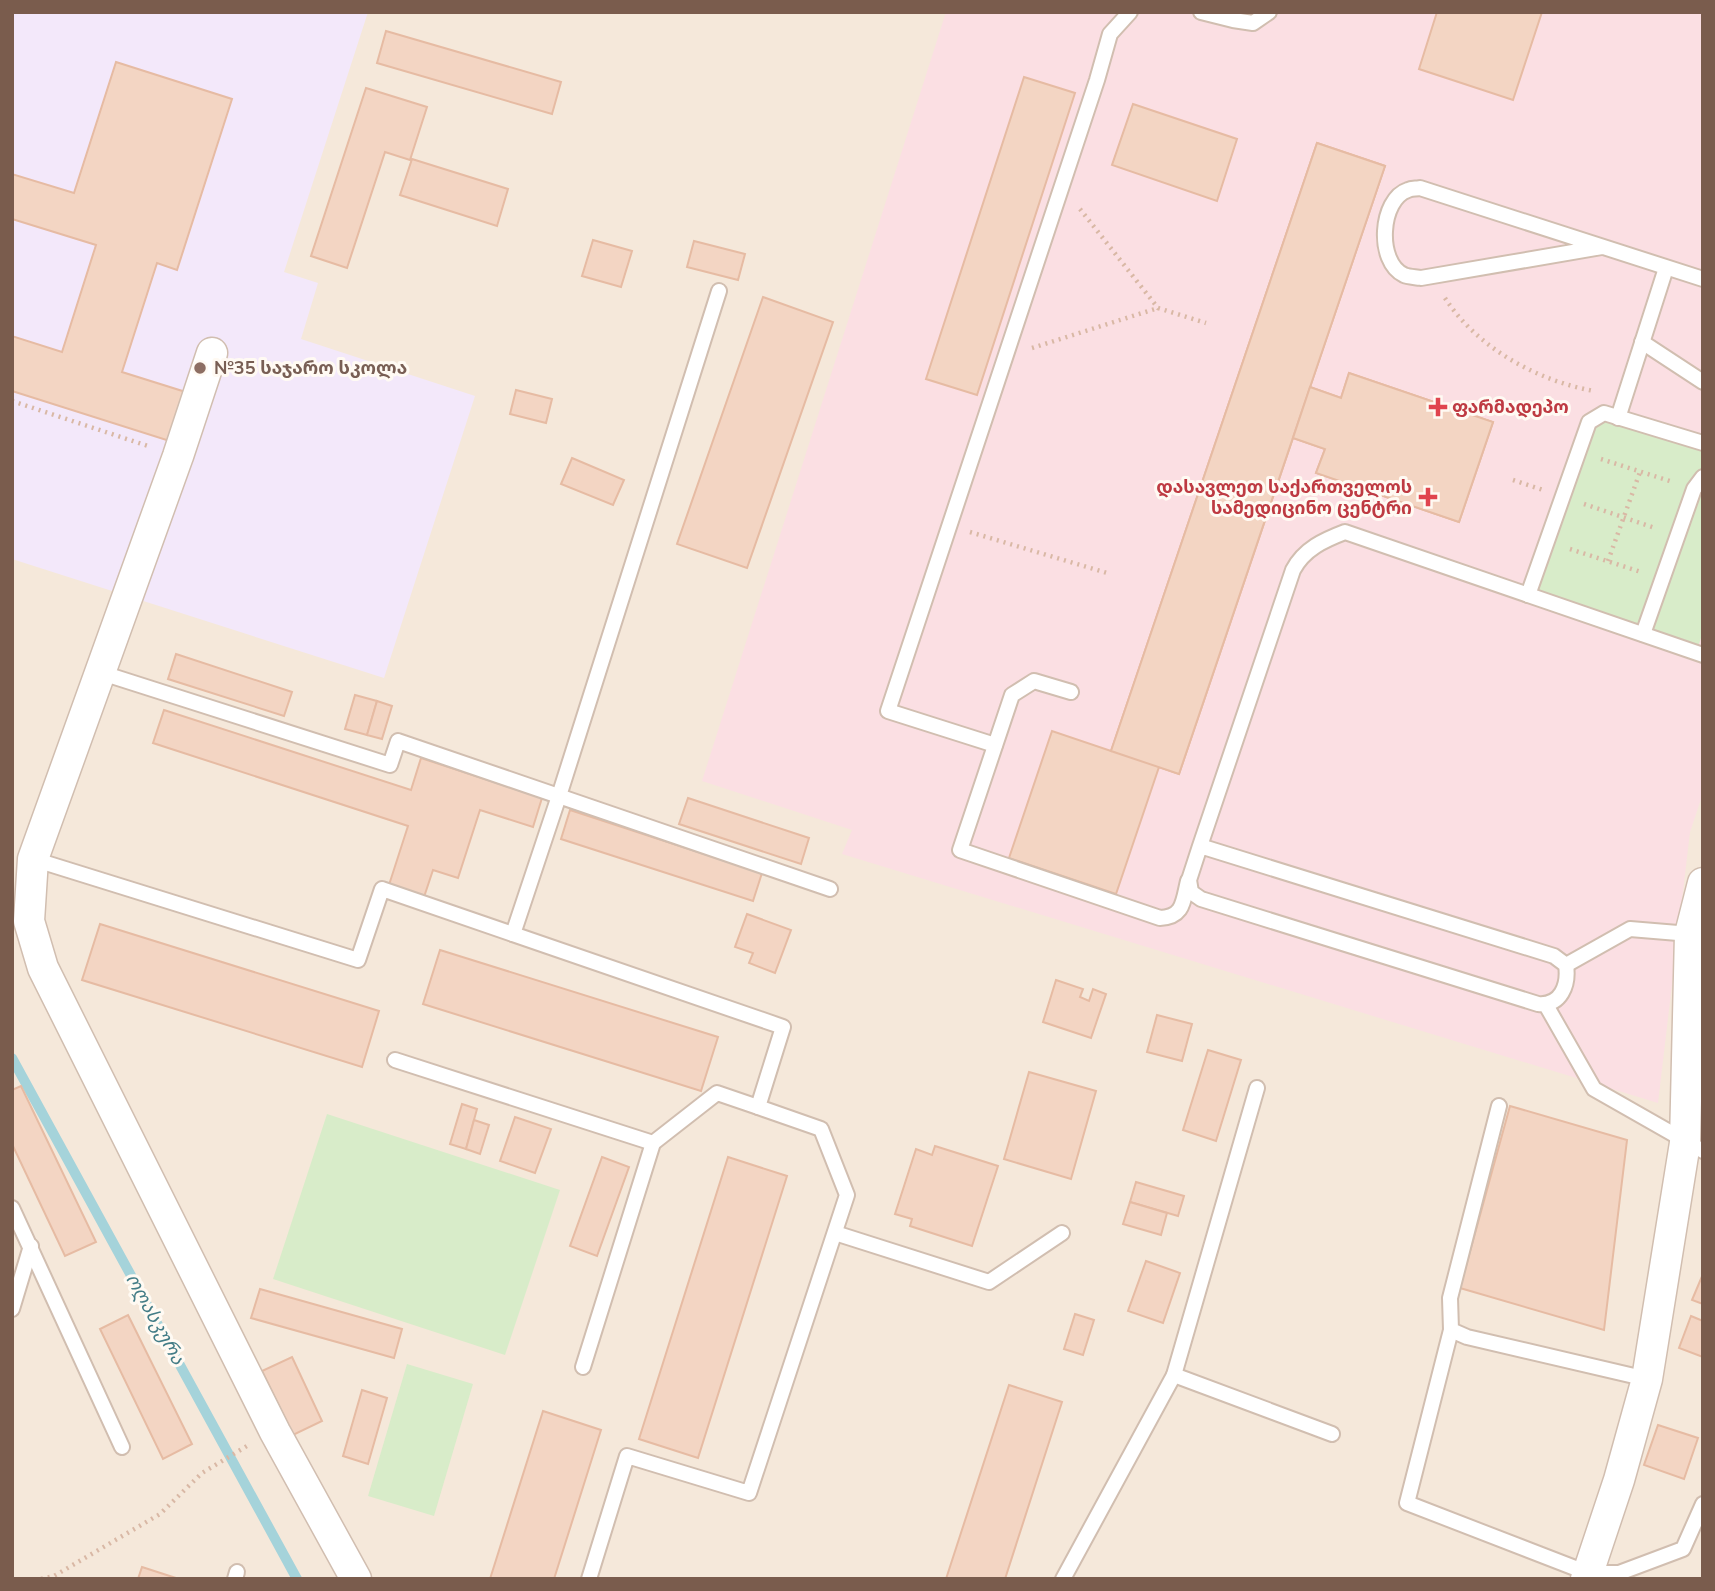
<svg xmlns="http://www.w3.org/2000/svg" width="1715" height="1591" font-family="'Nunito Sans','Noto Sans Georgian',sans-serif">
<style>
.residential{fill:#f5e8da}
.education{fill:#f3e8fa}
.medical{fill:#fbdfe3}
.green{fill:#d8ecc9}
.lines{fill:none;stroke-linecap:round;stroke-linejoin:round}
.stream{stroke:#a5d3da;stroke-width:10}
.building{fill:#f3d5c3;stroke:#e6bba3;stroke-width:2}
.service-casing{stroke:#d1beb0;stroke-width:18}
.minor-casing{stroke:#d1beb0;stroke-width:33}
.path{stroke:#d9b8a5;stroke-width:4.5;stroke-dasharray:2 5;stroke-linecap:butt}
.service{stroke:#fff;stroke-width:14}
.minor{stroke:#fff;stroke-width:30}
.education-dot{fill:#8d6e63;stroke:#fffaf3;stroke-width:2.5}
.health-dot{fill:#e0444e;stroke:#fffaf3;stroke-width:2.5}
.labels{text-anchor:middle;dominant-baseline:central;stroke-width:6;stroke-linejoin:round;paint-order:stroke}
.education-label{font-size:18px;font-weight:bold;fill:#785e54;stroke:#fffaf3;text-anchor:start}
.health-label{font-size:18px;font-weight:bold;fill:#be3a42;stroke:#fffaf3;text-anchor:start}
.water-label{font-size:19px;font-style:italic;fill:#437c86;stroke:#fffaf3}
</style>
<rect width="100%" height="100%" fill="#fdf6ec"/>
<rect class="residential" x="12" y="12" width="1691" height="1567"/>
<path class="education" d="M 12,12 L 368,12 L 284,272 L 318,283 L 301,339 L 475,396 L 384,678 L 12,559 Z"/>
<path class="medical" d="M 946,12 L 1703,12 L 1703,793 L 1690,832 L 1658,1103 L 842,854 L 852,830 L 702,781 Z"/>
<g class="green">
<path d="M 1604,413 L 1703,443 L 1703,632 L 1696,653 L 1528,595 L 1589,422 Z"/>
<path d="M 327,1114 L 560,1190 L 505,1355 L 273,1279 Z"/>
<path d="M 407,1364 L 473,1384 L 434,1516 L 368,1496 Z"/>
</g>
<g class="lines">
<path class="stream" d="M 12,1058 L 297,1579"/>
</g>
<g class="building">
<path d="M 1437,12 L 1542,12 L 1513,100 L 1419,69 Z"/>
<path d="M 386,31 L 561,82 L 552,114 L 377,63 Z"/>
<path d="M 116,62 L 232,99 L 177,270 L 157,263 L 122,372 L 192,394 L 176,443 L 12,391 L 12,336 L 62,352 L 96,245 L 12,219 L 12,174 L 74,193 Z"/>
<path d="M 1024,77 L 1075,93 L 977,395 L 926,379 Z"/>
<path d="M 366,88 L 427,107 L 410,160 L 385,152 L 347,268 L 311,256 Z"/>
<path d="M 1133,104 L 1237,139 L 1217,201 L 1112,165 Z"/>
<path d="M 1317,143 L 1385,166 L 1310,387 L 1341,398 L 1349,373 L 1493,422 L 1459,522 L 1316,473 L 1325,449 L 1293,438 L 1179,774 L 1159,767 L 1116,894 L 1009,858 L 1052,731 L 1111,751 Z"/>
<path d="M 1317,143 L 1385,166 L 1179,774 L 1111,751 Z"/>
<path d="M 412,159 L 508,189 L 497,226 L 400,195 Z"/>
<path d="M 593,240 L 632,251 L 621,287 L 582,276 Z"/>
<path d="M 694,241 L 745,254 L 738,280 L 687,267 Z"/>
<path d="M 763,297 L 833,322 L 747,568 L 677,544 Z"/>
<path d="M 1349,373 L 1493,422 L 1459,522 L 1316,473 L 1325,449 L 1293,438 L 1310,387 L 1341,398 Z"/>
<path d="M 516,390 L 552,399 L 546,423 L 510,414 Z"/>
<path d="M 572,458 L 624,480 L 613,505 L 561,484 Z"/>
<path d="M 176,654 L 292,692 L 284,716 L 168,679 Z"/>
<path d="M 355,695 L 377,701 L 367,735 L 345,729 Z"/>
<path d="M 377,701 L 392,706 L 382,739 L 367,735 Z"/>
<path d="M 164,710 L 411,790 L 421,758 L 542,798 L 533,827 L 480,810 L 458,878 L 433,870 L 423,900 L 388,888 L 408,826 L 153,743 Z"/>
<path d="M 688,798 L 809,838 L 801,864 L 679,824 Z"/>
<path d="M 570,810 L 762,873 L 753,901 L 561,839 Z"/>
<path d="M 747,914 L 791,930 L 775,973 L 749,963 L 753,953 L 735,947 Z"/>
<path d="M 100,924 L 379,1011 L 362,1067 L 82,980 Z"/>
<path d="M 440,950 L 718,1037 L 701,1091 L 423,1004 Z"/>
<path d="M 1056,980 L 1083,989 L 1080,997 L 1089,1001 L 1093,989 L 1106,994 L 1091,1038 L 1043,1022 Z"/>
<path d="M 1157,1015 L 1192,1024 L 1182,1061 L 1147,1052 Z"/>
<path d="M 1208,1050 L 1241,1060 L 1216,1141 L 1183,1130 Z"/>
<path d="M 1029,1072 L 1096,1091 L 1071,1179 L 1004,1159 Z"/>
<path d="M 21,1086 L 96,1242 L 65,1256 L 12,1144 L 12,1090 Z"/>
<path d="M 462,1104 L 477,1109 L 466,1149 L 450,1144 Z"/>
<path d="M 1510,1106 L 1627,1140 L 1604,1330 L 1460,1288 Z"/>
<path d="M 515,1117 L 551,1129 L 535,1173 L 500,1161 Z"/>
<path d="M 474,1120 L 489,1125 L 480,1154 L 466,1149 Z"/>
<path d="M 935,1146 L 998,1166 L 972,1246 L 910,1226 L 912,1219 L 895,1214 L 916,1149 L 932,1155 Z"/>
<path d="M 602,1157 L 629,1167 L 597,1256 L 570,1246 Z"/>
<path d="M 728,1157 L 787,1176 L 698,1458 L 639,1439 Z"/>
<path d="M 1136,1182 L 1184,1196 L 1178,1216 L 1130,1202 Z"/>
<path d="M 1130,1202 L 1167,1213 L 1161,1235 L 1123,1224 Z"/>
<path d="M 1146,1261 L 1180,1273 L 1163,1323 L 1128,1311 Z"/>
<path d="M 1703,1274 L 1703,1304 L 1692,1300 Z"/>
<path d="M 260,1289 L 402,1329 L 394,1358 L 251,1318 Z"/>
<path d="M 1075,1314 L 1094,1320 L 1083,1355 L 1064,1349 Z"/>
<path d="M 128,1315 L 192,1444 L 163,1459 L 100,1329 Z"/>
<path d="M 1691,1316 L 1703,1321 L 1703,1357 L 1679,1348 Z"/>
<path d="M 292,1357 L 322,1421 L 293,1435 L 262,1371 Z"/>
<path d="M 1009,1385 L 1062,1402 L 1005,1579 L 946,1579 Z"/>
<path d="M 362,1390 L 387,1398 L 368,1464 L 343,1456 Z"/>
<path d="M 543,1411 L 601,1430 L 554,1579 L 490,1579 Z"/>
<path d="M 1658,1425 L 1698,1438 L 1684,1479 L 1644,1465 Z"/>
<path d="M 142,1567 L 179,1579 L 138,1579 Z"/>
</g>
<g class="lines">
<defs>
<g id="service">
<path d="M 1201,12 L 1233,20 L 1253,23 L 1269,12"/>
<path d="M 1602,247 L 1421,278 C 1416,277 1408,277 1404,275 C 1376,262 1380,199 1408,190 C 1412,188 1416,189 1420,188 L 1703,279"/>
<path d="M 1642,342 L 1703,382"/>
<path d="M 1618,418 L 1666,268"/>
<path d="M 1528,595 L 1589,422 L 1604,413 L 1703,443"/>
<path d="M 1643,634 L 1694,489 L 1703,477"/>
<path d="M 99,672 L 390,765 L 398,741 L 830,889"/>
<path d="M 1071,692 L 1034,681 L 1012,695 L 960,850 L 1160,918 C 1184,917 1183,901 1188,881"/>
<path d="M 995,745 L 888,711 L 1097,80 L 1110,34 L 1130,12"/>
<path d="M 1200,846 L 1189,880 L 1191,892 L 1201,899 L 1538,1004 C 1561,1006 1569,985 1566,965 L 1554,956 L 1200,846 L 1293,570 C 1304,549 1324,540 1345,532 L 1703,655"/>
<path d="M 33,859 L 358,960 L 382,889 L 783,1027 L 758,1107 L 821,1129 L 847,1195 L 749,1493 L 627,1456 L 589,1579"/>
<path d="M 513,934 L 559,796 L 719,291"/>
<path d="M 1566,965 L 1630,929 L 1690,934"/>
<path d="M 1546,1005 L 1594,1089 L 1703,1151"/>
<path d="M 395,1060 L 653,1143"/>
<path d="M 1499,1106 L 1450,1298 L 1451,1330 L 1467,1337 L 1647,1379"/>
<path d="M 12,1208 L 122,1447"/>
<path d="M 835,1233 L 989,1282 L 1062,1233"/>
<path d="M 12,1309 L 31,1246"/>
<path d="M 1451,1330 L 1407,1503 L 1588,1573 L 1619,1573 L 1683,1549 L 1703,1504"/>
<path d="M 583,1367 L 653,1143 L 717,1093 L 758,1107"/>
<path d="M 1174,1375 L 1332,1434"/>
<path d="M 235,1579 L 237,1572"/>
<path d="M 1063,1579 L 1174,1375 L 1257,1088"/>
</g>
<g id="minor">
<path d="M 212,353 L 178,456 L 33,859 L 29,921 L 43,968 L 275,1432 L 356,1579"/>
<path d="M 1586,1579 L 1619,1480 L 1647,1379 L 1685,1143 L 1690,934 L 1703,883"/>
</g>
</defs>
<use href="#service" class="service-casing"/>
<use href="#minor" class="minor-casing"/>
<g class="path">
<path d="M 1080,209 L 1158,308 L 1206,323"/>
<path d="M 1445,298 C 1477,348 1538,381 1594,391"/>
<path d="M 1032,348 L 1158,308"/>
<path d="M 12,401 L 151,447"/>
<path d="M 1601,459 L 1673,482"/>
<path d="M 1513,480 L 1543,490"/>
<path d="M 1584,504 L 1655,528"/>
<path d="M 970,532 L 1107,573"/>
<path d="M 1570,549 L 1641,572"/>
<path d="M 1608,561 L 1640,472"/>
<path d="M 41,1579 L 54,1576 L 160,1514 L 202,1473 L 247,1446"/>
</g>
<use href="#service" class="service"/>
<use href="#minor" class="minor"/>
</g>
<circle class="education-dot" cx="200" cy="368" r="7"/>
<g class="health-dot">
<path d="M1434.5 396.5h7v7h7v7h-7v7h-7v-7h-7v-7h7z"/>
<path d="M1424.5 486.5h7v7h7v7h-7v7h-7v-7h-7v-7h7z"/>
</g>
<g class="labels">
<g class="education-label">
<text x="214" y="368">№35 საჯარო სკოლა</text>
</g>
<g class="health-label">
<text x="1452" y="407">ფარმადეპო</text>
<text x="1412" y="487" text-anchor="end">დასავლეთ საქართველოს<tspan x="1412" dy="21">სამედიცინო ცენტრი</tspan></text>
</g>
<g class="water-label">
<text transform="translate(155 1319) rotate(61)">ოღასკურა</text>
</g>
</g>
<rect width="1715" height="1591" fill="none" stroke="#7a5c4d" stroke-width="28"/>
</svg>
